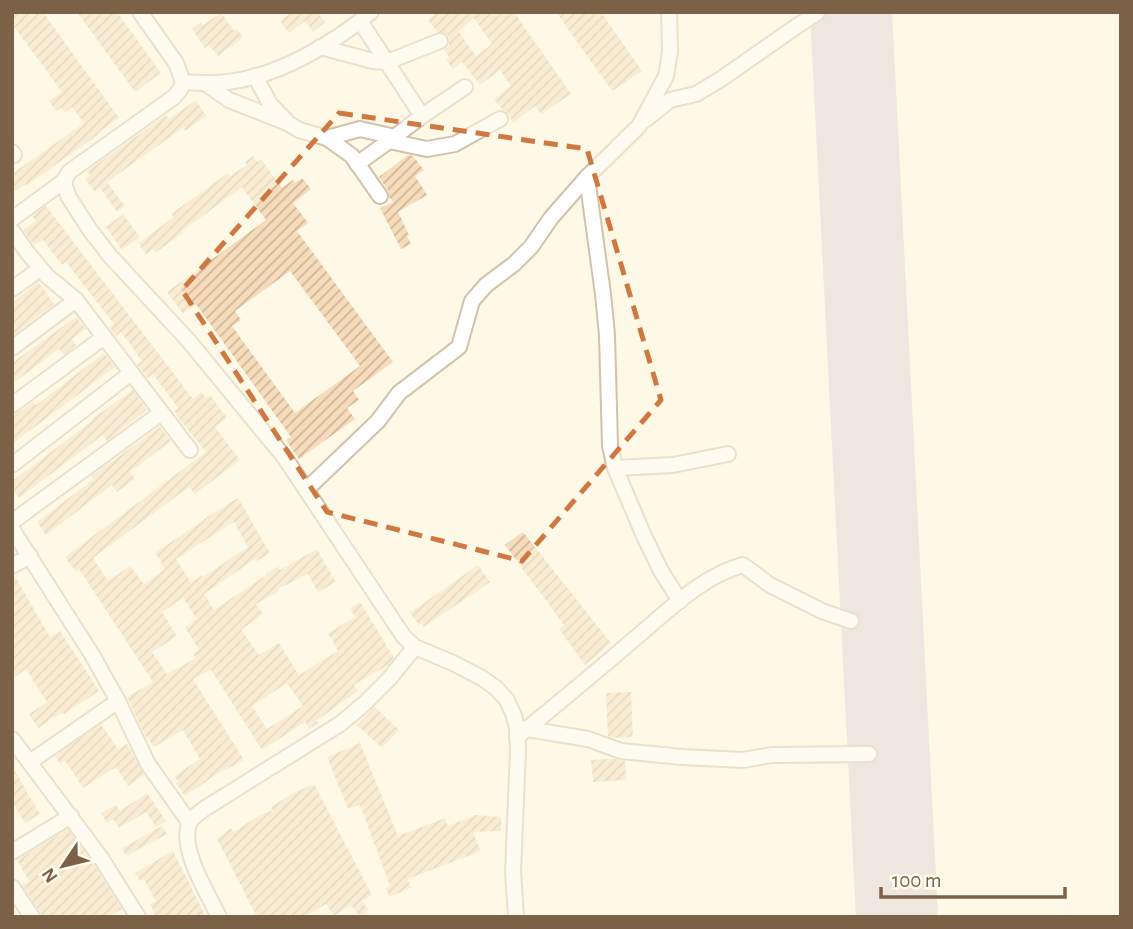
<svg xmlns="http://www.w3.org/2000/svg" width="1133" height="929" font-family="'Alegreya Sans',sans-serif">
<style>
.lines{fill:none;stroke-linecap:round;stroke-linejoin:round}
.runway{stroke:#deced8;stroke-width:82}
.building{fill:url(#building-hatch);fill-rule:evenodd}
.minor-casing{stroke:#d2c2aa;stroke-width:18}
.minor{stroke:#fff;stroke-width:14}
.marked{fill:none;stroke:#d07842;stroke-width:5;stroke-dasharray:14 9;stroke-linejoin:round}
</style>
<defs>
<pattern id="building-hatch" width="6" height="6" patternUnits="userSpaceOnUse" patternTransform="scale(1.75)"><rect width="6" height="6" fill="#f7dcbb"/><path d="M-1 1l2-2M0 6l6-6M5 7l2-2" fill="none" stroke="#cdb69a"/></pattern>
</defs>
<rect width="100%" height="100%" fill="#fef9e6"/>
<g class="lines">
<path class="runway" d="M 851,12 L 897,917"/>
</g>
<g class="building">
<path d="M 12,12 L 43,12 L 119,118 L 98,133 L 99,134 L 27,185 L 26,184 L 12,193 L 12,174 L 84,123 L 72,107 L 65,112 L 61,108 L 56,111 L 49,101 L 62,92 L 12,24 Z"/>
<path d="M 77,12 L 117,12 L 161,73 L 135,92 Z"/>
<path d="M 292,12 L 318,12 L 325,22 L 313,32 L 305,21 L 289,33 L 280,21 Z"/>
<path d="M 438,12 L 514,12 L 571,94 L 541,114 L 535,106 L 513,123 L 508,114 L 503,110 L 494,99 L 511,86 L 500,70 L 480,85 L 462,62 L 453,69 L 446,60 L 450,58 L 444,50 L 449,46 L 449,37 L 445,33 L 438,32 L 428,20 ZM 474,18 L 492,44 L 476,56 L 458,31 Z"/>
<path d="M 556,12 L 601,12 L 642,71 L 612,91 Z"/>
<path d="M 221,13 L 234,31 L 237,29 L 243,37 L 232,47 L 231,46 L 218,56 L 209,45 L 205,48 L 192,29 L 201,22 L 203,25 Z"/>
<path d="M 196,100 L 206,116 L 185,131 L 183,128 L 107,182 L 125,206 L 117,212 L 100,188 L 95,192 L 85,179 L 90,175 L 87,171 L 166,115 L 169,119 Z"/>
<path d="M 408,155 L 413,156 L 424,170 L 415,176 L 427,195 L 398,212 L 409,235 L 407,236 L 411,244 L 401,249 L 381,210 L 380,208 L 393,202 L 389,197 L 388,190 L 379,177 Z"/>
<path d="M 253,156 L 258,162 L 261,159 L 282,188 L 293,180 L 295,183 L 302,178 L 311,189 L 293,203 L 308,223 L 297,231 L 393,362 L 353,391 L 359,400 L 347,408 L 355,419 L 299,459 L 286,440 L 291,437 L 196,304 L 183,314 L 167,292 L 266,220 L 242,187 L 182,231 L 183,233 L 155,253 L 153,249 L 146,254 L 138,243 L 174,217 L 171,214 L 228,173 L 230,176 L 247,165 L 245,162 ZM 290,271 L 360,366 L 295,413 L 232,326 L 241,320 L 235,311 Z"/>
<path d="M 46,206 L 193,399 L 201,392 L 206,398 L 210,395 L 227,418 L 215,427 L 240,460 L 195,494 L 189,487 L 93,558 L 108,581 L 130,566 L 144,584 L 165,569 L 155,553 L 204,520 L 204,519 L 238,498 L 270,553 L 257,561 L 255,559 L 204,594 L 214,610 L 265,576 L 265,575 L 278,566 L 280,570 L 317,549 L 336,582 L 318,592 L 308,574 L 278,589 L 279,591 L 256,604 L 263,614 L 241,630 L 259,655 L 279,643 L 299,675 L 338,651 L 328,633 L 355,617 L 350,608 L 360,602 L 394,658 L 388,665 L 354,685 L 358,691 L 316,721 L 318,723 L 309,729 L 305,722 L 262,750 L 211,670 L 193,679 L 244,760 L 217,774 L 185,796 L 176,783 L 178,781 L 174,776 L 200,759 L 183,730 L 154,747 L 147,737 L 146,737 L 127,697 L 153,682 L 79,569 L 76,572 L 65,557 L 206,452 L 176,415 L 177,414 L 174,411 L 178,408 L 153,374 L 148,378 L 137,364 L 142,361 L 121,332 L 116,336 L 109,327 L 114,324 L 66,262 L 62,265 L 43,240 L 34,245 L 23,230 L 36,221 L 32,216 ZM 234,522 L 248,547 L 203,577 L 202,575 L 191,583 L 176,559 ZM 183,598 L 197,619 L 185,627 L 199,650 L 193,654 L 196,658 L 167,674 L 152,652 L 177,636 L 162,612 ZM 287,683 L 303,706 L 267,729 L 252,706 Z"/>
<path d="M 123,214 L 140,237 L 122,250 L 106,227 Z"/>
<path d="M 38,282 L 54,304 L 12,336 L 12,303 Z"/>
<path d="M 76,317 L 86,329 L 72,339 L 76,345 L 64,355 L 59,349 L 12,384 L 12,363 Z"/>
<path d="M 104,353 L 115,367 L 12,444 L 12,417 L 33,402 L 36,405 Z"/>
<path d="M 133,390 L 147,410 L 107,441 L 103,435 L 19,498 L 12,489 L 12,481 L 92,421 L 92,419 Z"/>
<path d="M 160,427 L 171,441 L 130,472 L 135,479 L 117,492 L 112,485 L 46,535 L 37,522 L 94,479 L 91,476 Z"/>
<path d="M 523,532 L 611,643 L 585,665 L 559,629 L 564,625 L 505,545 Z"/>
<path d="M 478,565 L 490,582 L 424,627 L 422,623 L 419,625 L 410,613 Z"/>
<path d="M 14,575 L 50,637 L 60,631 L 99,691 L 64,714 L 63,713 L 56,716 L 38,728 L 29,714 L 47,702 L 26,669 L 12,679 L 12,576 Z"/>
<path d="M 631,692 L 633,737 L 614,738 L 608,736 L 606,693 Z"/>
<path d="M 375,707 L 399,730 L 382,748 L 357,725 Z"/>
<path d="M 101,724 L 118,749 L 127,744 L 144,775 L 128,786 L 116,767 L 83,788 L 65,760 L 60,764 L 55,756 Z"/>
<path d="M 360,743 L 398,836 L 445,818 L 448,826 L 476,815 L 501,817 L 501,831 L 473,832 L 481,851 L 408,879 L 411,888 L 389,897 L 386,888 L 390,886 L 360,805 L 348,809 L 327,757 Z"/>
<path d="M 615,759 L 625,761 L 626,780 L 593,782 L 591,760 Z"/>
<path d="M 12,766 L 40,814 L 25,823 L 12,801 Z"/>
<path d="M 314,784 L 372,895 L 362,901 L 369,910 L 360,917 L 351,905 L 334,916 L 326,904 L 304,917 L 257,917 L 217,839 L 231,828 L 233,832 L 257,817 L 273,810 L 271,807 L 293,793 Z"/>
<path d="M 147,793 L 166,821 L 156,827 L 146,812 L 119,828 L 113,819 L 107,823 L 101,813 L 116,805 L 120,811 Z"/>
<path d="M 162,826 L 167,834 L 126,856 L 122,848 Z"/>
<path d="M 68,829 L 93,863 L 122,909 L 108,917 L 42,917 L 40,912 L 22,885 L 29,881 L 17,860 Z"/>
<path d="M 173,851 L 206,917 L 156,917 L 150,904 L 156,901 L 144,880 L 140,881 L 135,873 Z"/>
</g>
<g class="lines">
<defs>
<g id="minor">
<path d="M 140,12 L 176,63 L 183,82 L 180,90 L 174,97 L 69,172 L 64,181 L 68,196 L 90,230 L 110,256 L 188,340 L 285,458 L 404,637 L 415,647 L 453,663 L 482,678 L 496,688 L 507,700 L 514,716 L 517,728 L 518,751 L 513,872 L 516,917"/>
<path d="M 360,21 L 422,116"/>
<path d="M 320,47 L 373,61 L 387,62 L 440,41"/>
<path d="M 255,76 L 270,104 L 289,124 L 299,130 L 327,138 L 360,129 L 395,137"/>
<path d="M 183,82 C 198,83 212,84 227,82 C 277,77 333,44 371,12"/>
<path d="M 205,83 L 229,100 L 285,122"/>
<path d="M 645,120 L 670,100 L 696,94 L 721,79 L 797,26 L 817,13"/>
<path d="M 327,138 L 352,156 L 380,196"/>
<path d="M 389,141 L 422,116 L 465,87"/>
<path d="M 12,152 L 14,155"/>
<path d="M 357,164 L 389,141 L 427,149 L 455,144 L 500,119"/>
<path d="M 587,177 L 603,294 L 607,335 L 610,446 L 615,468 L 644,536 L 661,571 L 680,601"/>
<path d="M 12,219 L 64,181"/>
<path d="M 12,231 L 27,252 L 47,276 L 76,300 L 190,450"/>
<path d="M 12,289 L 40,269"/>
<path d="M 12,348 L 76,300"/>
<path d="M 12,405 L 104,337"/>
<path d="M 12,465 L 131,373"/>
<path d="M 615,468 L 673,465 L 728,454"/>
<path d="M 306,490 L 378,421 L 399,393 L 459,347 L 472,301 L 486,285 L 514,264 L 531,247 L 551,218 L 587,177 L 639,126 L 666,76 L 670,52 L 669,12"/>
<path d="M 12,522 L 161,413"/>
<path d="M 12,529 L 91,653 L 118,701 L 148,764 L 189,822"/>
<path d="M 12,566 L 30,556"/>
<path d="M 521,728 L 588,739 L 621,751 L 682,757 L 743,760 L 772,755 L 869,754"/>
<path d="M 517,737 C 556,705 595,673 633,640 C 666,613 701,576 743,565 L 770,585 L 822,611 L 851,621"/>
<path d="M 12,739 L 101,858 L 138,917"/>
<path d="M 30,762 L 118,701"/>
<path d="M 12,852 L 71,816"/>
<path d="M 12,887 L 32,917"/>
<path d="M 219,917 C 208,893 180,851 189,824 C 191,818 199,813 204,809 L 340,724 L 364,704 L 389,679 L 415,647"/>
</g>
</defs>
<use href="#minor" class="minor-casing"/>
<use href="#minor" class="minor"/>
</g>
<path d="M0 0H1133V929H0ZM 339,113 L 587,149 L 661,400 L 522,561 L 327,512 L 182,290 Z" fill="#fef9e6" fill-opacity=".55" fill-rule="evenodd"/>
<path class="marked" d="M 339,113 L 587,149 L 661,400 L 522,561 L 327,512 L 182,290 Z"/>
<rect width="1133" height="929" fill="none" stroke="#7b6247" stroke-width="28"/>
<g transform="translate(63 866) rotate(235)" stroke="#fffbef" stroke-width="5" paint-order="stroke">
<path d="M0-5L12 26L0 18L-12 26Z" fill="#7b6247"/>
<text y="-10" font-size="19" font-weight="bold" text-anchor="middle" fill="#7b6247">N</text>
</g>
<path d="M881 887v10h184v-10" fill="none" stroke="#7b6247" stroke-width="3.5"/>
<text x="892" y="887" font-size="21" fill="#7b6247" stroke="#fffbef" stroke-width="5" paint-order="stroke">100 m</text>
</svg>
